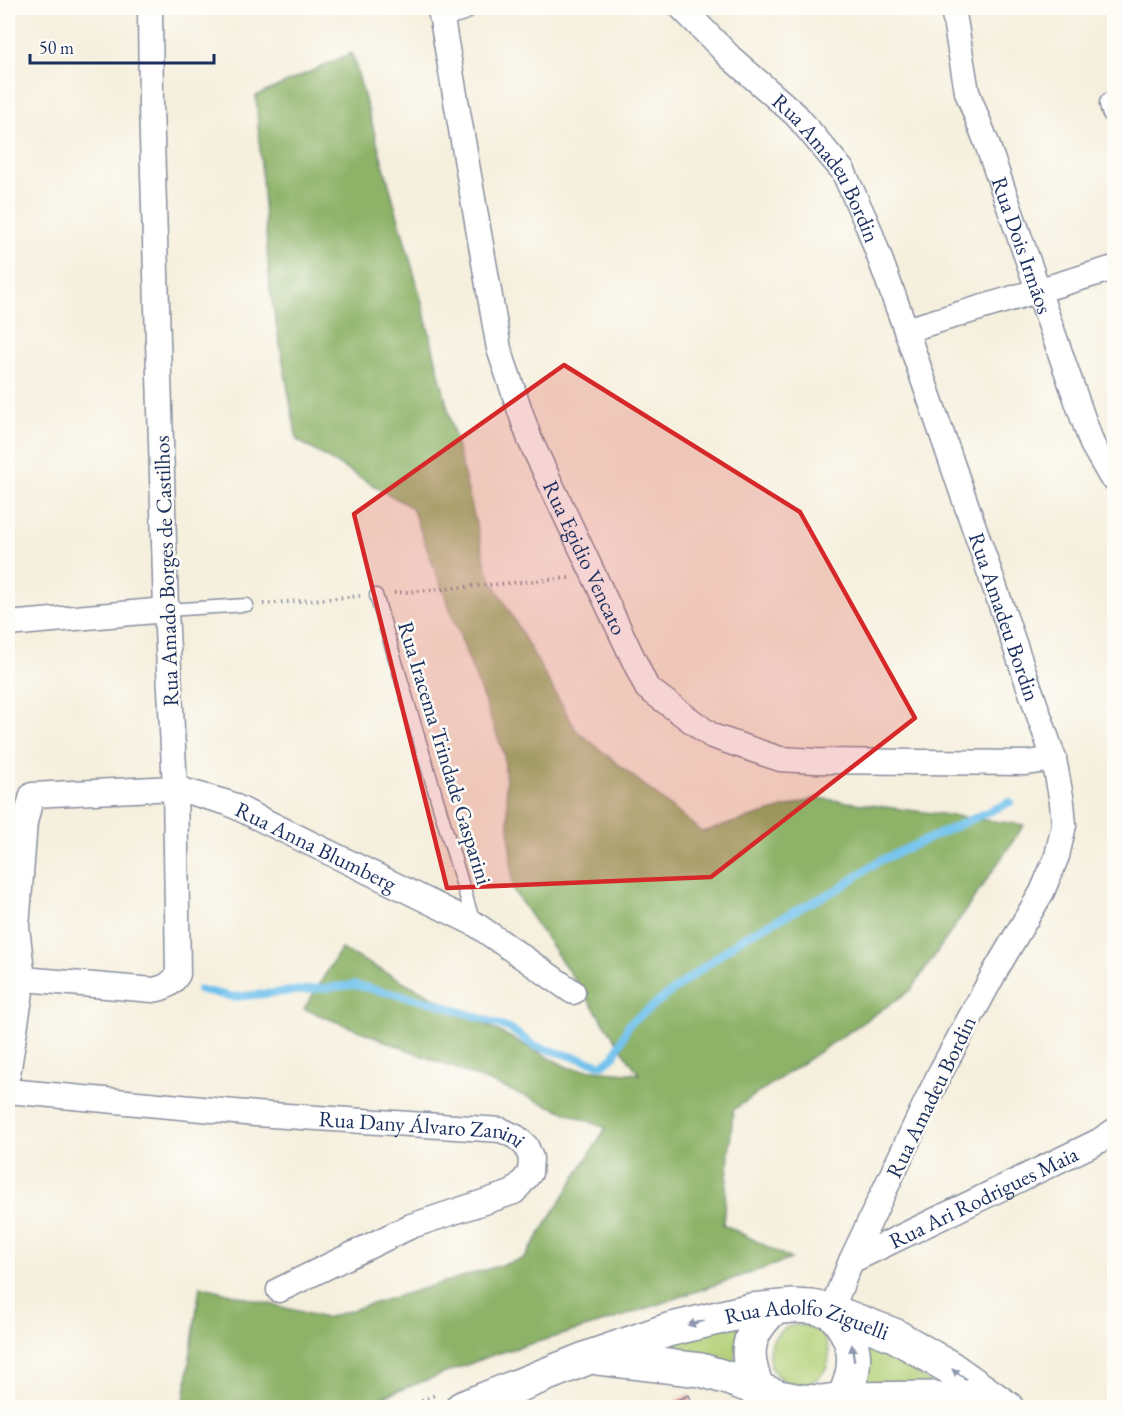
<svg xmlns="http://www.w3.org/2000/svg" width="1122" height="1415" font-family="'EB Garamond',serif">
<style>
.green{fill:#b2d077;stroke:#66806a;stroke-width:1.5}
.forest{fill:#8db268;stroke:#547063;stroke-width:1.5}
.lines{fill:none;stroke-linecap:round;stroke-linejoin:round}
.stream{stroke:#72c2ed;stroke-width:8}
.building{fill:#e89f9e}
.lane-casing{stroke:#888f9e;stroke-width:15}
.street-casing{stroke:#888f9e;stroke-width:27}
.secondary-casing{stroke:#888f9e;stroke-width:36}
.path{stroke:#888f9e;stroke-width:4;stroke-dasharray:1.5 4.5;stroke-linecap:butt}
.lane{stroke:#fff;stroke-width:12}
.street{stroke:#fff;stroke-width:24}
.secondary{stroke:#fff;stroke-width:33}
.oneway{fill:#8d97ae}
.marked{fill:#d62828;fill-opacity:0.2;stroke:#d62828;stroke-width:4.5;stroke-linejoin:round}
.labels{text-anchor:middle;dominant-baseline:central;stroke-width:5;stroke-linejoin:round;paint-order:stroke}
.street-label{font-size:22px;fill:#1b2f5e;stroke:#fdfcf7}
</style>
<rect width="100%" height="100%" fill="#fdfcf7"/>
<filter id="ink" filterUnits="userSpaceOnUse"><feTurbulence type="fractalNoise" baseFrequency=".0167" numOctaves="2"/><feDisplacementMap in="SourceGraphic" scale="12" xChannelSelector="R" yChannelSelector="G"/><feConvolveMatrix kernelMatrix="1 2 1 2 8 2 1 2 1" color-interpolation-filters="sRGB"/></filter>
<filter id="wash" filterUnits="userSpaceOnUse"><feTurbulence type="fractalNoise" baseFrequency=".008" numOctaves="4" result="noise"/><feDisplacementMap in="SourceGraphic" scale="24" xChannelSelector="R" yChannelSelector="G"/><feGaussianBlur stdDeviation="1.35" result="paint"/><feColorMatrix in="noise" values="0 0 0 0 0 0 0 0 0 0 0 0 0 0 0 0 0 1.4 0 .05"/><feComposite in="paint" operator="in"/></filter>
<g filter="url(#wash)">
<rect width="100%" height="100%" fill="#f5efdd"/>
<g class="green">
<path d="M 740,1320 L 733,1368 L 701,1356 L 650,1341 Z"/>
<circle cx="799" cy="1355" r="30"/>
<path d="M 862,1342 L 877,1347 L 935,1385 L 859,1386 Z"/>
</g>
<path class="forest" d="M 352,53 L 420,295 L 488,573 L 576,730 L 702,832 L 817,798 L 1024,825 L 911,990 L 733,1110 L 723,1224 L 791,1259 L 615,1319 L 493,1355 L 387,1395 L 368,1407 L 183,1408 L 200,1286 L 325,1318 L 525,1258 L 606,1128 L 304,1009 L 341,949 L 569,1068 L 639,1074 L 513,890 L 504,754 L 412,508 L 297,440 L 270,289 L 256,96 Z"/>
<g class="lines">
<path class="stream" d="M 200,990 L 234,997 L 354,985 L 435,1003 L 509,1028 L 535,1046 L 603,1065 L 614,1056 L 629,1024 L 742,938 L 840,888 L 877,862 L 1010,802"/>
</g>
<g id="blocks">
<path class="building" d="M 689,1395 L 694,1408 L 660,1408 L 660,1407 Z"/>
</g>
</g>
<g filter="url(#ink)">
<use href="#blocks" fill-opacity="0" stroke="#888f9e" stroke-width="1.5"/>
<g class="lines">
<defs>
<g id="lane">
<path d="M 376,595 L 474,923"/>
<path d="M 166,610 L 247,605"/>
</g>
<g id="street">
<path id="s1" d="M 440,8 L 499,349 L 530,440 L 647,688 L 712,736 L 780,759 L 816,761 L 1027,763 L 1054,759"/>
<path id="s2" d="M 682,8 L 731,58 L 796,115 L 843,171 L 868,226 L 906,330 L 1054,759 L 1062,802 L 1064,825 L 1057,856 L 1042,892 L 997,968 L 940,1073 L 851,1261 L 831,1311"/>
<path id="s3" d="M 953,8 L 967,92 L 986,141 L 1092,444 L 1111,477 L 1114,476"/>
<path d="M 441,15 L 463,8"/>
<path d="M 1112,104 L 1114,111"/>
<path d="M 906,330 L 1114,268"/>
<path d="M 8,624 L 166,610"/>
<path d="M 23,979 L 153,990 C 165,988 172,984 178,974 L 175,788 L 166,610 L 151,105 L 150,8"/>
<path id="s4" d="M 8,1074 L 23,979 L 17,927 L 25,822 L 32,795 L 175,788 L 228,803 L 475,924 L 573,992"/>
<path id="s5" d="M 8,1091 L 256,1114 L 501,1130 L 516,1137 L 526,1146 L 531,1158 L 530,1173 L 514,1192 L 411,1226 L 279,1290"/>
<path id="s6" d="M 851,1261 L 1099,1141 L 1114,1131"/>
</g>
<g id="secondary">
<path d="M 831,1311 C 857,1339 860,1364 843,1399"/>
<path d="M 598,1358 L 701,1370 L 728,1378 L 779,1397 L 800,1401 L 821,1402 L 843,1399 L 933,1398 L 948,1400 L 969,1408"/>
<path d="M 758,1389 C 743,1354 746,1334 774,1308"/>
<path id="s7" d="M 462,1408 L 590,1357 L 668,1330 L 751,1310 L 793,1306 L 812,1307 L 831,1311 L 894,1335 L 949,1367 L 1007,1408"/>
</g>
</defs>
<use href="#lane" class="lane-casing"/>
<use href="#street" class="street-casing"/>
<use href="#secondary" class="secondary-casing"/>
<g class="path">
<path d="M 394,593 L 569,578"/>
<path d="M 263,604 L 360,596"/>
<path d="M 405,1408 L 438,1394"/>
</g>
<use href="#lane" class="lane"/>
<use href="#street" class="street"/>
<use href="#secondary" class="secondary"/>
</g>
<defs><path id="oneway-solid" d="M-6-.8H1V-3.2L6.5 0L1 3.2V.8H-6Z" transform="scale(1.5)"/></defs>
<g class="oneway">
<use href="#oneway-solid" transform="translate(696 1323) rotate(165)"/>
<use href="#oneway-solid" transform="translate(853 1353) rotate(-98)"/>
<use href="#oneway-solid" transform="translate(959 1374) rotate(-145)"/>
</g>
</g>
<path class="marked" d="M 564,365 L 800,512 L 915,718 L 711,877 L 447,888 L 354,514 Z"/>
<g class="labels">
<g class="street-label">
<text stroke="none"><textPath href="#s2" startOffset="218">Rua Amadeu Bordin</textPath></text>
<text stroke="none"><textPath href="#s3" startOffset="248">Rua Dois Irmãos</textPath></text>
<text stroke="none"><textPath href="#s1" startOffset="572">Rua Egidio Vencato</textPath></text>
<text transform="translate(166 571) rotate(-92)">Rua Amado Borges de Castilhos</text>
<text stroke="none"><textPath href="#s2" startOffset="704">Rua Amadeu Bordin</textPath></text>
<text transform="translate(445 753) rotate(73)">Rua Iracema Trindade Gasparini</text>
<text stroke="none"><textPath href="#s4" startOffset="578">Rua Anna Blumberg</textPath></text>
<text transform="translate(931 1097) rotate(-64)">Rua Amadeu Bordin</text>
<text stroke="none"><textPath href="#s5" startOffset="416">Rua Dany Álvaro Zanini</textPath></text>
<text stroke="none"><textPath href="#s6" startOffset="147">Rua Ari Rodrigues Maia</textPath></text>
<text stroke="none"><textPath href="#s7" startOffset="363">Rua Adolfo Ziguelli</textPath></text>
</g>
</g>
<rect width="1122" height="1415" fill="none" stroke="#fdfcf7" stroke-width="30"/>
<path d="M30 54v9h184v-9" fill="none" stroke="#1b2f5e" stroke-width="3"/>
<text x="39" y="54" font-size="18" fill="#1b2f5e" stroke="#fdfcf7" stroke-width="4.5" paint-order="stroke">50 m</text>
</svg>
